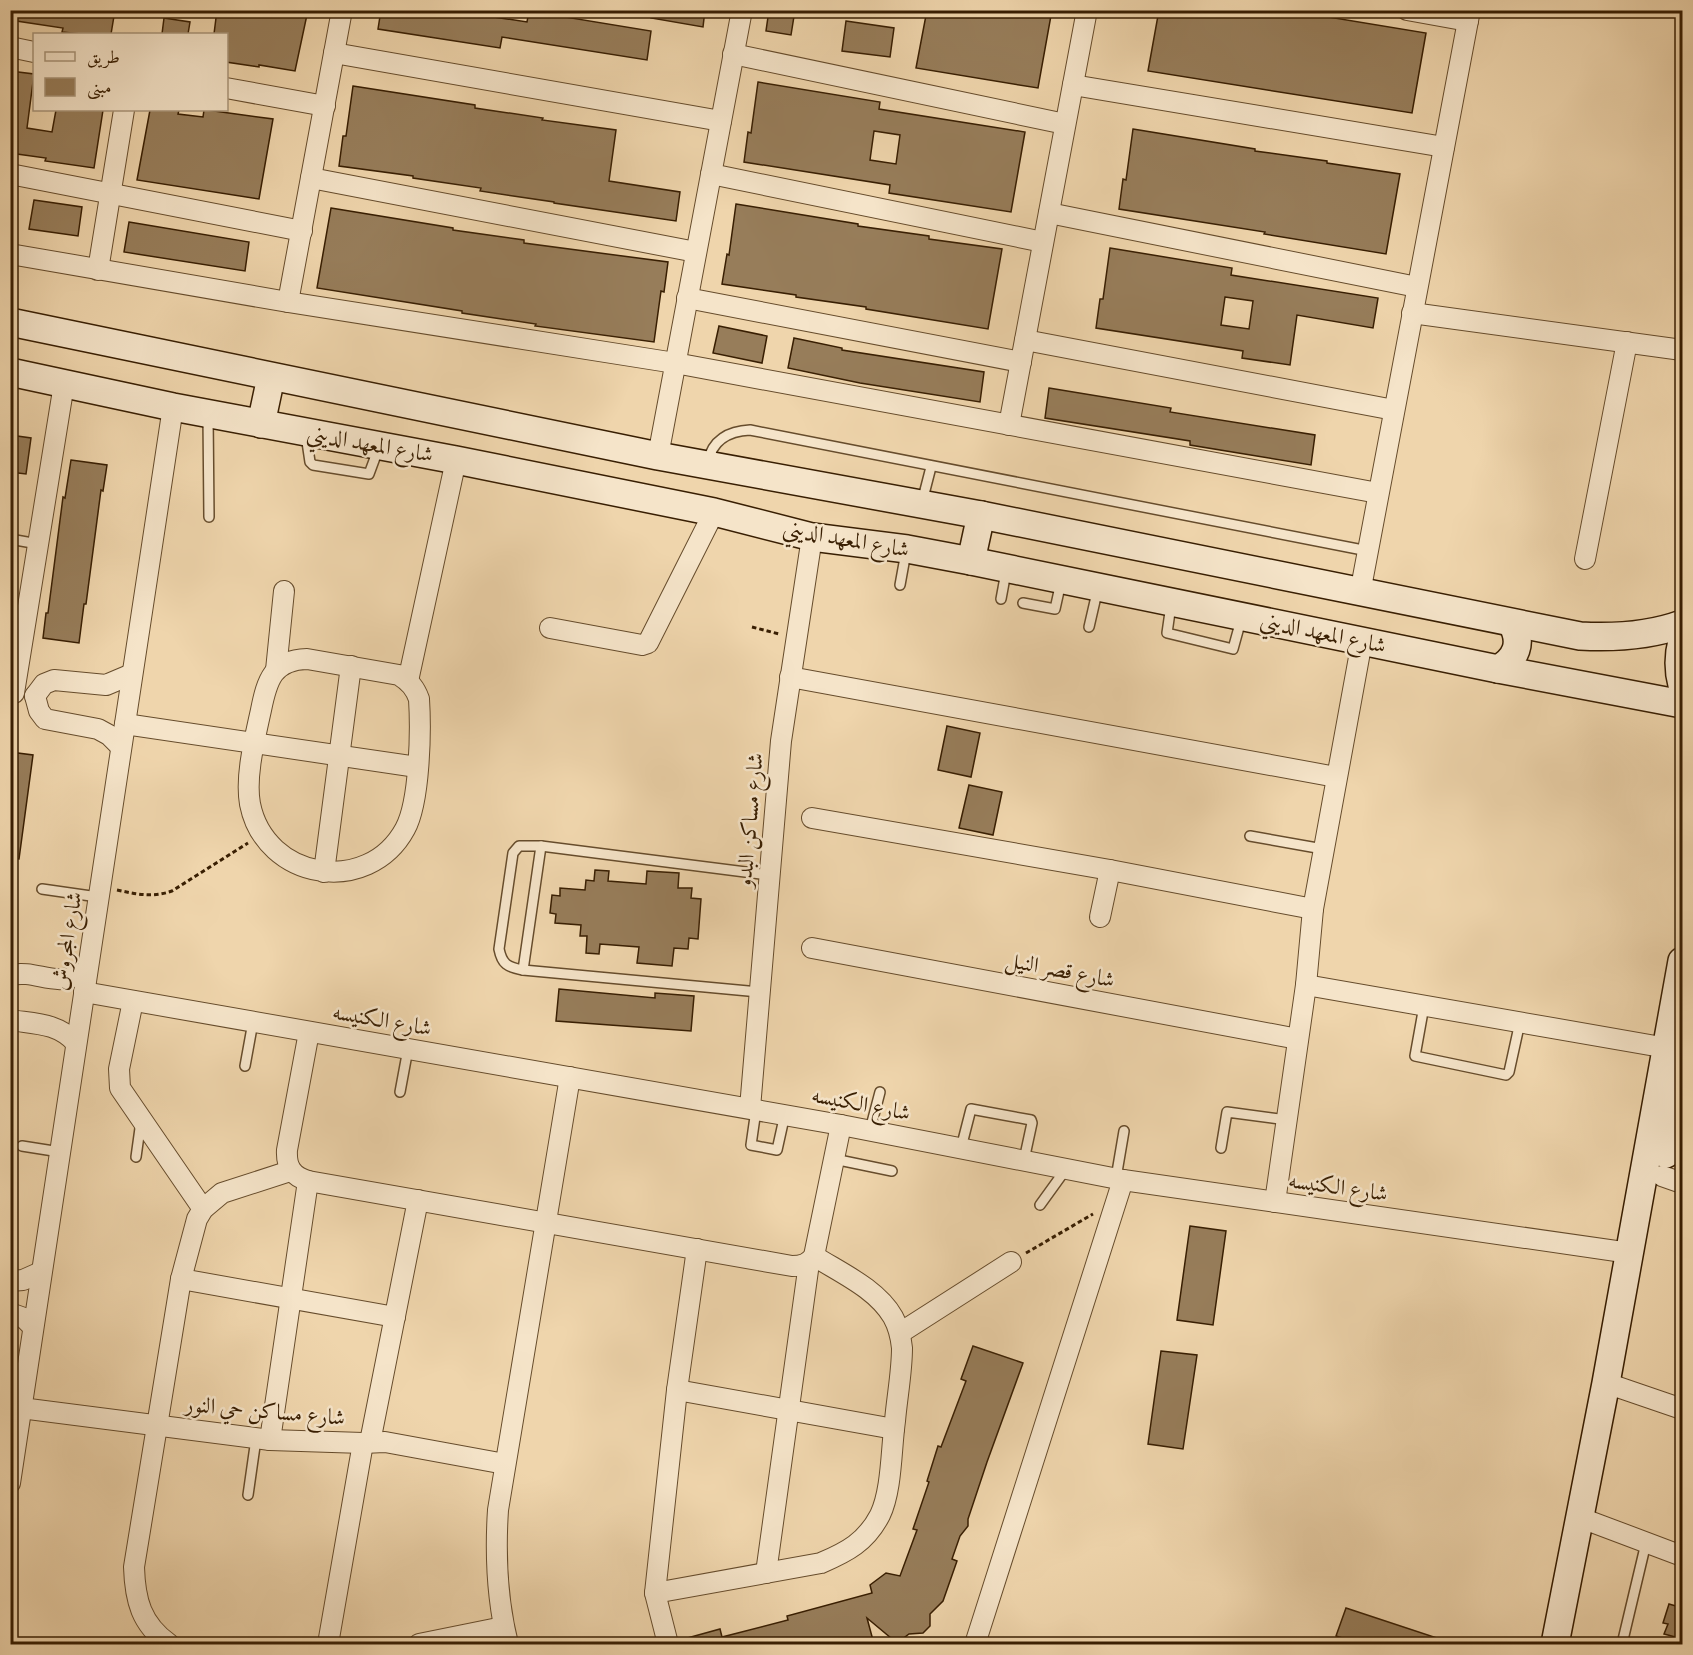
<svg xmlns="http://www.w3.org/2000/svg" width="1693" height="1655" font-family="'IM FELL Double Pica',Amiri,serif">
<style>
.building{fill:#977d5a;stroke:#381e02;stroke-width:1.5;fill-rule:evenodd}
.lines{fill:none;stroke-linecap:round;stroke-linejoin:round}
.lane-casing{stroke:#664c2c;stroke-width:12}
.street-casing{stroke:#664c2c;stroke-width:22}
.secondary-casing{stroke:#381e02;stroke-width:30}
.path{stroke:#381e02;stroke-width:3;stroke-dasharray:4.5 3;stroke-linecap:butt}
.lane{stroke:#f5e4c9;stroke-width:9}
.street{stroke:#f5e4c9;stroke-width:20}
.secondary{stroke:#f5e4c9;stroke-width:27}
.labels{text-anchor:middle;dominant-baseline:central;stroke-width:5;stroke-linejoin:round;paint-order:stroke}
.street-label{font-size:22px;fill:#381e02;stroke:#f5e4c9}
</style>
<rect width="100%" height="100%" fill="#efd5ac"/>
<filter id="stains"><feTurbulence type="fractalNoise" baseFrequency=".00333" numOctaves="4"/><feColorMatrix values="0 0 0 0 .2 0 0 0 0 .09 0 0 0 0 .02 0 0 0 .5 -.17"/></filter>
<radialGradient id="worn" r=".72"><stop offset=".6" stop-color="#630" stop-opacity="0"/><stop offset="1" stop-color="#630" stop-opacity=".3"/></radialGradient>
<g class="building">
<path d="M 10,10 L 115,10 L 111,34 L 81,34 L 62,32 L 63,28 L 10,20 Z"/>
<path d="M 217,10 L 308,10 L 295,71 L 259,65 L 259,67 L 226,62 L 226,34 L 214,34 Z"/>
<path d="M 381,10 L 448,10 L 527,22 L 529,11 L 651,31 L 647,60 L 502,37 L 500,48 L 378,29 Z"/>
<path d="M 652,10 L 705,10 L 703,27 L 651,18 Z"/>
<path d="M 769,10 L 795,10 L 791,35 L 766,31 Z"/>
<path d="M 927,10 L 1052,10 L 1038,88 L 916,68 Z"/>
<path d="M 1159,10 L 1286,10 L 1426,33 L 1412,113 L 1148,71 Z"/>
<path d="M 164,18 L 190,22 L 188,34 L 162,34 Z"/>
<path d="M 846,21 L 894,28 L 890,57 L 842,51 Z"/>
<path d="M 10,71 L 34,74 L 27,128 L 52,132 L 56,110 L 103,110 L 94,168 L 45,161 L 46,158 L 10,153 Z"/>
<path d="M 758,82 L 880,102 L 879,109 L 1025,132 L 1011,212 L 889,193 L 890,185 L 744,162 L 748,132 L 751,133 ZM 874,131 L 900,135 L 896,164 L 870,160 Z"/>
<path d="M 353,86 L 475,105 L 475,108 L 543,118 L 542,120 L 616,130 L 609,181 L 680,192 L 676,221 L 554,203 L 554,202 L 480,191 L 481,188 L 413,178 L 413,176 L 339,166 L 343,136 L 346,136 Z"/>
<path d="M 150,110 L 179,110 L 178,114 L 203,117 L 204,110 L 207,110 L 273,119 L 259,199 L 137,180 Z"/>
<path d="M 1133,129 L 1255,149 L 1255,151 L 1327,161 L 1327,163 L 1400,174 L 1386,254 L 1264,234 L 1265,232 L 1119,209 L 1123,179 L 1126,180 Z"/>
<path d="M 34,200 L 82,207 L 78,236 L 29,229 Z"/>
<path d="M 736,204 L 858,224 L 858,226 L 929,236 L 929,239 L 1002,249 L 988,329 L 866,309 L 866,307 L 796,297 L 796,295 L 722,284 L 727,254 L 729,255 Z"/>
<path d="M 331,208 L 453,228 L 453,230 L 524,240 L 524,243 L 668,262 L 664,292 L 661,291 L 654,342 L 535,326 L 536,324 L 462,313 L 462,311 L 317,288 Z"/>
<path d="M 129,222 L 249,242 L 245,271 L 124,252 Z"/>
<path d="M 1110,248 L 1232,268 L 1231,275 L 1378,298 L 1373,328 L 1297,315 L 1290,365 L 1242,358 L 1243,351 L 1096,328 L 1100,299 L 1103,299 ZM 1225,297 L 1253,301 L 1249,329 L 1221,325 Z"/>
<path d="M 719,326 L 767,336 L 762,363 L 713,353 Z"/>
<path d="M 794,338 L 842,348 L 842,350 L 984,372 L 980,402 L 860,383 L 788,368 Z"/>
<path d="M 1049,388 L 1171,408 L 1170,412 L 1315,435 L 1311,465 L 1190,445 L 1190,441 L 1045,418 Z"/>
<path d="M 10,435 L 31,438 L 26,474 L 10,472 Z"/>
<path d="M 71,460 L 107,465 L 103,491 L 101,490 L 86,604 L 84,604 L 79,643 L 43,638 L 46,613 L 48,613 L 63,497 L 65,498 Z"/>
<path d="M 947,726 L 980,733 L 971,777 L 938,770 Z"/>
<path d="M 10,752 L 33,755 L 19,859 L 10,858 Z"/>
<path d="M 969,785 L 1002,792 L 993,835 L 959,828 Z"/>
<path d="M 595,870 L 609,871 L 608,881 L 646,884 L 647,871 L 679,873 L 678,888 L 692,888 L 691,898 L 701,899 L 698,939 L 689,938 L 688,949 L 674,948 L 672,966 L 637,963 L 639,947 L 600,944 L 599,954 L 586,953 L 587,936 L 580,936 L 581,925 L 555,923 L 556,914 L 550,913 L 552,895 L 560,896 L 560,888 L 585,890 L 586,880 L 594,881 Z"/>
<path d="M 559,989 L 655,998 L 655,993 L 694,996 L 691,1031 L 556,1021 Z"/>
<path d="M 1190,1226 L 1226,1231 L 1213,1325 L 1177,1320 Z"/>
<path d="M 973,1346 L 1023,1363 L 987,1462 L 968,1519 L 968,1526 L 960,1536 L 952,1559 L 957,1561 L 943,1601 L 930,1614 L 930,1626 L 923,1633 L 909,1634 L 897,1643 L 867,1618 L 874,1644 L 681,1644 L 680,1640 L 720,1629 L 722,1637 L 788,1620 L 787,1616 L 872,1593 L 870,1585 L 886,1573 L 900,1576 L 917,1530 L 913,1529 L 929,1482 L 927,1481 L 938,1446 L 941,1447 L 966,1381 L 961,1379 Z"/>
<path d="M 1161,1351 L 1197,1355 L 1183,1449 L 1148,1444 Z"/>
<path d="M 1669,1604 L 1683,1608 L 1683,1639 L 1664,1634 L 1668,1624 L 1663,1623 Z"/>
<path d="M 1346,1608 L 1449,1642 L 1449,1644 L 1362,1644 L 1336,1636 Z"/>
</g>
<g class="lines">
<defs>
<g id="lane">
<path d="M 208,415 L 209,517"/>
<path d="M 306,435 L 310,462 L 313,465 L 369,474 L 379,447"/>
<path d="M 708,462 C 712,440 729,431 750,430 L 1368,551"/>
<path d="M 922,502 L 931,467"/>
<path d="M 10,539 L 38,544"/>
<path d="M 900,585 L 906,552"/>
<path d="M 1001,599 L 1006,572"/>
<path d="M 1023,603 L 1055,609 L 1061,582"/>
<path d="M 1171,605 L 1167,633 L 1233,649 L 1241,620"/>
<path d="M 1089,627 L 1098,588"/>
<path d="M 1250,836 L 1323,849"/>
<path d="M 42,889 L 98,897"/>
<path d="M 523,970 L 541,846"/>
<path d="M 759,992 L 523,970 C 507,967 502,964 499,949 L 513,853 L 519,846 L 541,846 L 769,875"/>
<path d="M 1424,1006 L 1415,1056 L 1506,1075 L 1509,1072 L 1520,1022"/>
<path d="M 245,1066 L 253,1022"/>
<path d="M 400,1092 L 408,1049"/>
<path d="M 756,1110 L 751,1145 L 777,1150 L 785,1114"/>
<path d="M 870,1130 L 880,1092"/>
<path d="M 22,1146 L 60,1152"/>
<path d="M 961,1148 L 971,1109 L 1031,1120 L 1032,1123 L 1024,1160"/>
<path d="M 1221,1148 L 1227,1112 L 1287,1120"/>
<path d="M 136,1157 L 141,1121"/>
<path d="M 834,1159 L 892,1171"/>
<path d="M 1116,1178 L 1124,1131"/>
<path d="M 1040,1205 L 1066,1169"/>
<path d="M 248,1495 L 256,1439"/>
<path d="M 1622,1644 L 1646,1543"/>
</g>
<g id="street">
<path d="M 1407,10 L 1468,21"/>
<path d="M 10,47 L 34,52"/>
<path d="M 334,53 L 721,121"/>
<path d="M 733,54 L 1065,124"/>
<path d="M 1073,85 L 1444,147"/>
<path d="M 226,88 L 325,106"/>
<path d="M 10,174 L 302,231"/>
<path d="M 711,174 L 1043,242"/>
<path d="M 311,178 L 696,252"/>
<path d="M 1049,213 L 1417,287"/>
<path d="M 10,254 L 288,302 L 675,363 L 1378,493"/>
<path d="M 98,270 L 124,110"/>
<path d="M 687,298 L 1021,362"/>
<path d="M 288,302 L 342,10"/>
<path d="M 1412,313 L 1682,350"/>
<path d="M 1025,340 L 1394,410"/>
<path d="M 1009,425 L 1087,10"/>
<path d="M 658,456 L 742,10"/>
<path d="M 1585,559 L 1627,342"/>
<path d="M 1360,593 L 1470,10"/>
<path d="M 550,628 L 642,645 L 648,643 L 714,512"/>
<path d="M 307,659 L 399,675 C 410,682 415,688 419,699 C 421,730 420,802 405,829 C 368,897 265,880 250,804 C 245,776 255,738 261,710 C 267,680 273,660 307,659 Z"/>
<path d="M 276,670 L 284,591"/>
<path d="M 790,677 L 1336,777"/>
<path d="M 408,681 L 456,460"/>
<path d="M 14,693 L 64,384"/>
<path d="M 35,696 L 39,711 L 45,719 L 98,729 L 109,735 L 121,747"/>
<path d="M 35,696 L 44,684 L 54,680 L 106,685 L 132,674"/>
<path d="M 125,724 L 417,767"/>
<path d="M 812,818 L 1110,870 L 1313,909"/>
<path d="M 324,872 L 351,666"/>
<path d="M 1100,917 L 1110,870"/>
<path d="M 812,948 L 1298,1039"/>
<path d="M 10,975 C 40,969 53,990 87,971"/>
<path d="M 1306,985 L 1667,1048"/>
<path d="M 84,992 L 841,1125 L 1123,1180 L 1630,1253"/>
<path d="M 133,1001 L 119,1069 L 120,1088 L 203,1209"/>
<path d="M 10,1020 C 36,1024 58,1023 76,1043"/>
<path d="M 309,1032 L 287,1150 C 286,1167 292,1176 308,1181 L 792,1266 C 802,1266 808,1264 814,1256 L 841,1125"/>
<path d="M 750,1108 L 781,741 L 812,537"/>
<path d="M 1662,1176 L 1682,1183"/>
<path d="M 1275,1202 L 1306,985 L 1313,909 L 1362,641"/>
<path d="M 181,1279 L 395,1317"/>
<path d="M 10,1281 L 23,1280 L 41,1272"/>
<path d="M 10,1313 L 24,1318 L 33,1327"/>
<path d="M 900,1333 L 1011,1262"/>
<path d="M 1606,1383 L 1682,1409"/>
<path d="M 677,1390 L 894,1429"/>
<path d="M 21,1408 L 270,1440 L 363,1443 L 385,1442 L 505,1464"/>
<path d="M 270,1440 L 308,1181"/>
<path d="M 370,1442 L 418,1200"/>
<path d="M 10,1483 L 173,407"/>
<path d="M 1581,1518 L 1682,1556"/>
<path d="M 766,1573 L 809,1263"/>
<path d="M 655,1593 L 821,1563 C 847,1552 866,1542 880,1515 C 892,1490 891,1449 895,1421 C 897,1397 902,1372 902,1348 C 901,1338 898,1326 893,1317 C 877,1289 841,1273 814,1256"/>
<path d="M 169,1644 C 141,1624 135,1600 134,1567 L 181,1279 L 197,1219 L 203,1209 L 222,1193 L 290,1171"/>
<path d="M 328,1644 L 363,1443"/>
<path d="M 419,1644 L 503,1627"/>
<path d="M 508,1644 C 497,1600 495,1556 498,1510 L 570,1077"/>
<path d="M 668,1644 L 655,1593 L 677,1390 L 697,1249"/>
<path d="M 975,1644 L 1123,1180"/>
</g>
<g id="secondary">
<path d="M 10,322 L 658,456 L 981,515 L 1580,636 C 1615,638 1649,636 1682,624"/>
<path d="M 10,372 L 173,407 L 456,460 L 714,512 L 812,537 L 907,549 L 971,561 L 1498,669 L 1682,704"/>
<path d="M 261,424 L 271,377"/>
<path d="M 971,561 L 981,515"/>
<path d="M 1682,641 C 1678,656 1678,670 1682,685"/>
<path d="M 1498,669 C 1516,659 1523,643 1512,624"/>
<path d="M 1666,1154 L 1682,1075"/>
<path d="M 1555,1644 L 1606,1383 L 1682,961"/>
</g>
</defs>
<use href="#lane" class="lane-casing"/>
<use href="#street" class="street-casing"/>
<use href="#secondary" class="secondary-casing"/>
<g class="path">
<path d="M 752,627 L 779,634"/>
<path d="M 117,890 C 136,894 152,898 172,891 L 248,843"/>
<path d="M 1026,1253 L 1093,1214"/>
</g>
<use href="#lane" class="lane"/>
<use href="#street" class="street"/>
<use href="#secondary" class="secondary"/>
</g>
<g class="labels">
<g class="street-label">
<text transform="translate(370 444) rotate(10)">شارع المعهد الديني</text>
<text transform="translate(846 539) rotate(10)">شارع المعهد الديني</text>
<text transform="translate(1323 633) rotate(12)">شارع المعهد الديني</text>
<text transform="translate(750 820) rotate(-85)">شارع مساكن البدو</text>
<text transform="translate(67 941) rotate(-81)">شارع المجروش</text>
<text transform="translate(1060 970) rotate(11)">شارع قصر النيل</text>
<text transform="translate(382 1020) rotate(10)">شارع الكنيسه</text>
<text transform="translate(861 1104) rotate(11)">شارع الكنيسه</text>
<text transform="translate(1338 1187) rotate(8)">شارع الكنيسه</text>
<text transform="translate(265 1411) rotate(5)">شارع مساكن حي النور</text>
</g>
</g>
<rect width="1693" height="1655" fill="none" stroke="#efd5ac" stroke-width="36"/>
<rect x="12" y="12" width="1669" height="1631" fill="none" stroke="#381e02" stroke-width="3"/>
<rect x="18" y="18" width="1657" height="1619" fill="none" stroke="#381e02" stroke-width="1.5"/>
<rect x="33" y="33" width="195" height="78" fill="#f5e4c9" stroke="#a99579" stroke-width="1.5"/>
<rect x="45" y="52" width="30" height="9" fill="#f5e4c9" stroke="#a99579" stroke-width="1.5"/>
<text x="87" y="63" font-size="18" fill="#381e02">طريق</text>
<rect x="45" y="78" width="30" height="18" fill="#977d5a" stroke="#a99579" stroke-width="1.5"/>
<text x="87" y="93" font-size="18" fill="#381e02">مبنى</text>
<rect width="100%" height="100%" filter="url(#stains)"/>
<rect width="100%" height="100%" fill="url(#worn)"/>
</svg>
